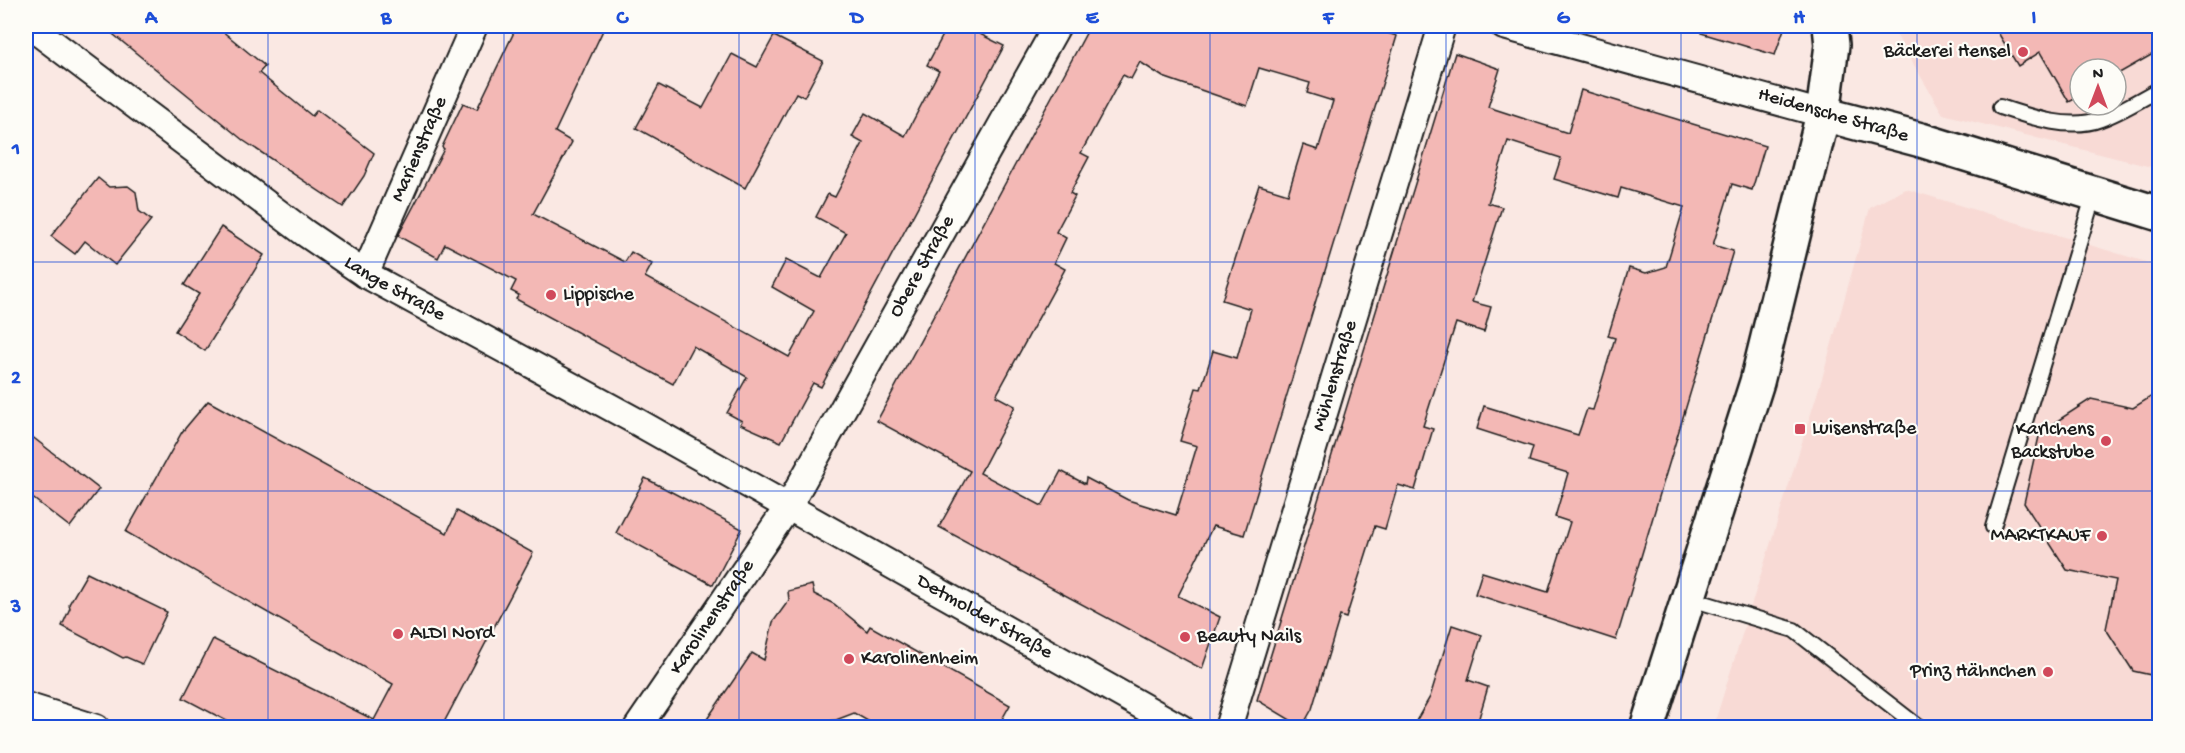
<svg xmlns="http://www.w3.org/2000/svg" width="2185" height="753" font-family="'Gochi Hand',sans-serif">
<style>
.built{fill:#f8dad5;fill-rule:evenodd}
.building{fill:#f3b8b5;stroke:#1c1c1c;stroke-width:1.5;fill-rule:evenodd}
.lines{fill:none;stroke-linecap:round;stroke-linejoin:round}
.service-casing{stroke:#1c1c1c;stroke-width:18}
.minor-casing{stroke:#1c1c1c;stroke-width:30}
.secondary-casing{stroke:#1c1c1c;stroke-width:38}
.service{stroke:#fdfcf7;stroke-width:14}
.minor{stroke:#fdfcf7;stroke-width:26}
.secondary{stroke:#fdfcf7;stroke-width:33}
.grid{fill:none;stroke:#1d4ed8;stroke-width:1.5;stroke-opacity:0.55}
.poi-dot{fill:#d1495b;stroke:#fdfcf7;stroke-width:2}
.labels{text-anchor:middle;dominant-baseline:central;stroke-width:4.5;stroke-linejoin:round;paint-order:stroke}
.poi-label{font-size:20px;fill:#1c1c1c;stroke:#fdfcf7;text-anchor:start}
.street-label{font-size:20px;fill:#1c1c1c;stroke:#fdfcf7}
.neatline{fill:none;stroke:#1d4ed8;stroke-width:2}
.grid-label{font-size:20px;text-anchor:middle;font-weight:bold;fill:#1d4ed8}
</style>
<rect width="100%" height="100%" fill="#fae8e3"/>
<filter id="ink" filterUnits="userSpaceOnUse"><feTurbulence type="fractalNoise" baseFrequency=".0167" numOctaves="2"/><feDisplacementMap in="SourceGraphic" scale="12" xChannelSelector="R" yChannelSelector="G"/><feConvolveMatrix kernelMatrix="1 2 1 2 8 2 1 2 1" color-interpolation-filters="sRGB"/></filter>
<g filter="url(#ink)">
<g class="built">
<path d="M 1891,26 L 2159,26 L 2159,169 L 1943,114 ZM 2080,69 L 2116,69 L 2116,105 L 2080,105 Z"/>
<path d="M 1906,189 L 2159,266 L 2159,727 L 1713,728 L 1823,375 L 1870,208 Z"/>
</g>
<g class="building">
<path d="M 103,26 L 216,26 L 265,66 L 259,73 L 312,116 L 317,110 L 374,153 L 364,176 L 343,207 L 244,141 Z"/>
<path d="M 517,26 L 605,26 L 555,132 L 572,142 L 533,214 L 625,262 L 631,252 L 652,264 L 645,277 L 789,357 L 814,311 L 772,287 L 786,260 L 821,278 L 846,233 L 816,217 L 828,194 L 835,197 L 863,143 L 852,137 L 865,113 L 905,136 L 939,71 L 927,65 L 948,26 L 964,26 L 1004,46 L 821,387 L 813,383 L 781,442 L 740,424 L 742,421 L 727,413 L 747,377 L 693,346 L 673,384 L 516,299 L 519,295 L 511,291 L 516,281 L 445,244 L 438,258 L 398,236 L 444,149 L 442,147 L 463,103 L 477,109 Z"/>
<path d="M 1090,26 L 1364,26 L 1397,36 L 1244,535 L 1213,526 L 1178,596 L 1220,617 L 1202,669 L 939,527 L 970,471 L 877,421 ZM 1140,62 L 1163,77 L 1247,106 L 1259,68 L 1310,83 L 1307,93 L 1333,101 L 1318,150 L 1303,145 L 1288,194 L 1259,185 L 1222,300 L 1251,309 L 1237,358 L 1213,351 L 1201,389 L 1196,388 L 1180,441 L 1197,446 L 1176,515 L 1128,500 L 1086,478 L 1085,484 L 1061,471 L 1042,506 L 980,473 L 1015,406 L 996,396 L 1065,269 L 1054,263 L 1066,238 L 1056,232 L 1075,196 L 1070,193 L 1089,157 L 1081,153 L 1123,75 L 1131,79 Z"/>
<path d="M 1702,26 L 1785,26 L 1775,55 L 1701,33 Z"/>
<path d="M 1994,26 L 2160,26 L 2160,50 L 2116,75 L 2116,69 L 2080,69 L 2080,96 L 2069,102 L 2040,52 L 2018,66 Z"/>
<path d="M 774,36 L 823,61 L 804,97 L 796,93 L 745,188 L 636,128 L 659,85 L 703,108 L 732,54 L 757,67 Z"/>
<path d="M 1455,53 L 1500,69 L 1488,107 L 1568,133 L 1581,90 L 1765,146 L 1752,190 L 1732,184 L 1713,245 L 1733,251 L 1616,640 L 1475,594 L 1482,572 L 1548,592 L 1570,522 L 1555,517 L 1568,473 L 1529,461 L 1533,447 L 1477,429 L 1484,406 L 1578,435 L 1587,409 L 1593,410 L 1615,338 L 1608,336 L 1629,268 L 1646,273 L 1666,267 L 1684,207 L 1621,188 L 1618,198 L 1554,179 L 1561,158 L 1508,141 L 1488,203 L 1502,207 L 1472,302 L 1491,307 L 1484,332 L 1456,323 L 1423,426 L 1433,429 L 1415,490 L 1398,485 L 1385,529 L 1375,526 L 1346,618 L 1340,616 L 1312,709 L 1302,727 L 1257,700 Z"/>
<path d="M 98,178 L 109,187 L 128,186 L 136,192 L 139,211 L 151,220 L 115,265 L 85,241 L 75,254 L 51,236 Z"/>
<path d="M 221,227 L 264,255 L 205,351 L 175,331 L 199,294 L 184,285 Z"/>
<path d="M 2160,391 L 2160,677 L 2133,671 L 2106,629 L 2116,580 L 2067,570 L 2024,503 L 2040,432 L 2091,399 L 2133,408 Z"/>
<path d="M 208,401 L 447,533 L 457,511 L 533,553 L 441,728 L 240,728 L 183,698 L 213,639 L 374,720 L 393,684 L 126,532 L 182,432 Z"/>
<path d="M 26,432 L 99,489 L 70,527 L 26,493 Z"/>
<path d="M 645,478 L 742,529 L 713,585 L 616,533 Z"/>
<path d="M 87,573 L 167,612 L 142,664 L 126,657 L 123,658 L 62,626 L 70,608 L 69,604 Z"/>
<path d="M 812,585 L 814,594 L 834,604 L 867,631 L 870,626 L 1010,705 L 997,728 L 880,728 L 854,713 L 836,720 L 813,723 L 807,728 L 701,728 L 752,653 L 764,660 L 773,622 L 789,600 L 788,591 Z"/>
<path d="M 1452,625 L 1482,635 L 1468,680 L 1488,687 L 1476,728 L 1412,728 L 1430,697 Z"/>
</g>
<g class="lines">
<defs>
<g id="service">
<path d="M 2000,107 C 2030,117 2070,131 2101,119 C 2121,112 2141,99 2160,89"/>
<path d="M 1993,527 L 2094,194"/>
<path d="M 1688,598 L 1794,630 L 1920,728"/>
</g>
<g id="minor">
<path id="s1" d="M 30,26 L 305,233 L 365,274 L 634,420 L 1181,728"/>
<path d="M 1504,26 L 1823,114"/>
<path id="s2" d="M 365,274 L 474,26"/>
<path d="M 26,706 L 96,728"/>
<path id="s3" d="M 637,728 L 788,507 L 1057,26"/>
<path id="s4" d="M 1228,728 L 1442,26"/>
</g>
<g id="secondary">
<path d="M 1823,114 L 1921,140 L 2160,214"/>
<path d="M 1647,728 L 1757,382 L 1823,114 L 1832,45 L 1830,26"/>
</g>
</defs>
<use href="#service" class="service-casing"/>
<use href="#minor" class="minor-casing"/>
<use href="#secondary" class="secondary-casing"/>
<use href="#service" class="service"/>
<use href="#minor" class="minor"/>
<use href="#secondary" class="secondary"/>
</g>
</g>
<path class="grid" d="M 268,26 L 268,728M 504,26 L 504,728M 739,26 L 739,728M 975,26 L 975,728M 1210,26 L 1210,728M 1446,26 L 1446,728M 1681,26 L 1681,728M 1917,26 L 1917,728M 26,262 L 2160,262M 26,491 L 2160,491"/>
<g class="poi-dot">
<circle cx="2023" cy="52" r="6"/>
<circle cx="551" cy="295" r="6"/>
<rect x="1794" y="423" width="12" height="12" rx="3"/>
<circle cx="2106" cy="441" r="6"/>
<circle cx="2102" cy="536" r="6"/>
<circle cx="398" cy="634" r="6"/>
<circle cx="1185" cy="637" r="6"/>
<circle cx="849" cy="659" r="6"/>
<circle cx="2048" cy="672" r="6"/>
</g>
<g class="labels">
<g class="poi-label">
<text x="2011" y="52" text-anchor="end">Bäckerei Hensel</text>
<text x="563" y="295">Lippische</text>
<text x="1812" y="429">Luisenstraße</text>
<text x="2094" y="430" text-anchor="end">Karlchens<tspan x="2094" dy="23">Backstube</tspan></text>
<text x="2090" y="536" text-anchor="end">MARKTKAUF</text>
<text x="410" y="634">ALDI Nord</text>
<text x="1197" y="637">Beauty Nails</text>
<text x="861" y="659">Karolinenheim</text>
<text x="2036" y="672" text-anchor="end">Prinz Hähnchen</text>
</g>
<g class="street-label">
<text transform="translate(1833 116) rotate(16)">Heidensche Straße</text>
<text stroke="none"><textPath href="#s2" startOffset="136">Marienstraße</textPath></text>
<text stroke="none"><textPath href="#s3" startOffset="543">Obere Straße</textPath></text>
<text stroke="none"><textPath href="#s1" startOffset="450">Lange Straße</textPath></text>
<text stroke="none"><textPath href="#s4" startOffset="368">Mühlenstraße</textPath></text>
<text stroke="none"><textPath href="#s3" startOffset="134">Karolinenstraße</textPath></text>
<text stroke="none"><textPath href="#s1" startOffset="1125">Detmolder Straße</textPath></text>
</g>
</g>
<rect width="2185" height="753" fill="none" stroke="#fdfcf7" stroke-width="66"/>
<g transform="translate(2098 87)"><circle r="28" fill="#fdfcf7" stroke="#a3a29f" stroke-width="1.5"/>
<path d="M0-4.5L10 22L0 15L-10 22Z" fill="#d1495b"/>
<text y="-9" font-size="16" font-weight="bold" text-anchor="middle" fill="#1c1c1c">N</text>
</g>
<rect x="33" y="33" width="2119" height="687" class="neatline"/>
<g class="grid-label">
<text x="151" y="23">A</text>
<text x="386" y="23">B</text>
<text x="622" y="23">C</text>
<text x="857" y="23">D</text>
<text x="1092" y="23">E</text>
<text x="1328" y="23">F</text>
<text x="1563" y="23">G</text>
<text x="1799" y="23">H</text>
<text x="2034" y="23">I</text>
<text x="16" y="154">1</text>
<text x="16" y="383">2</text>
<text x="16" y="612">3</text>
</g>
</svg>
